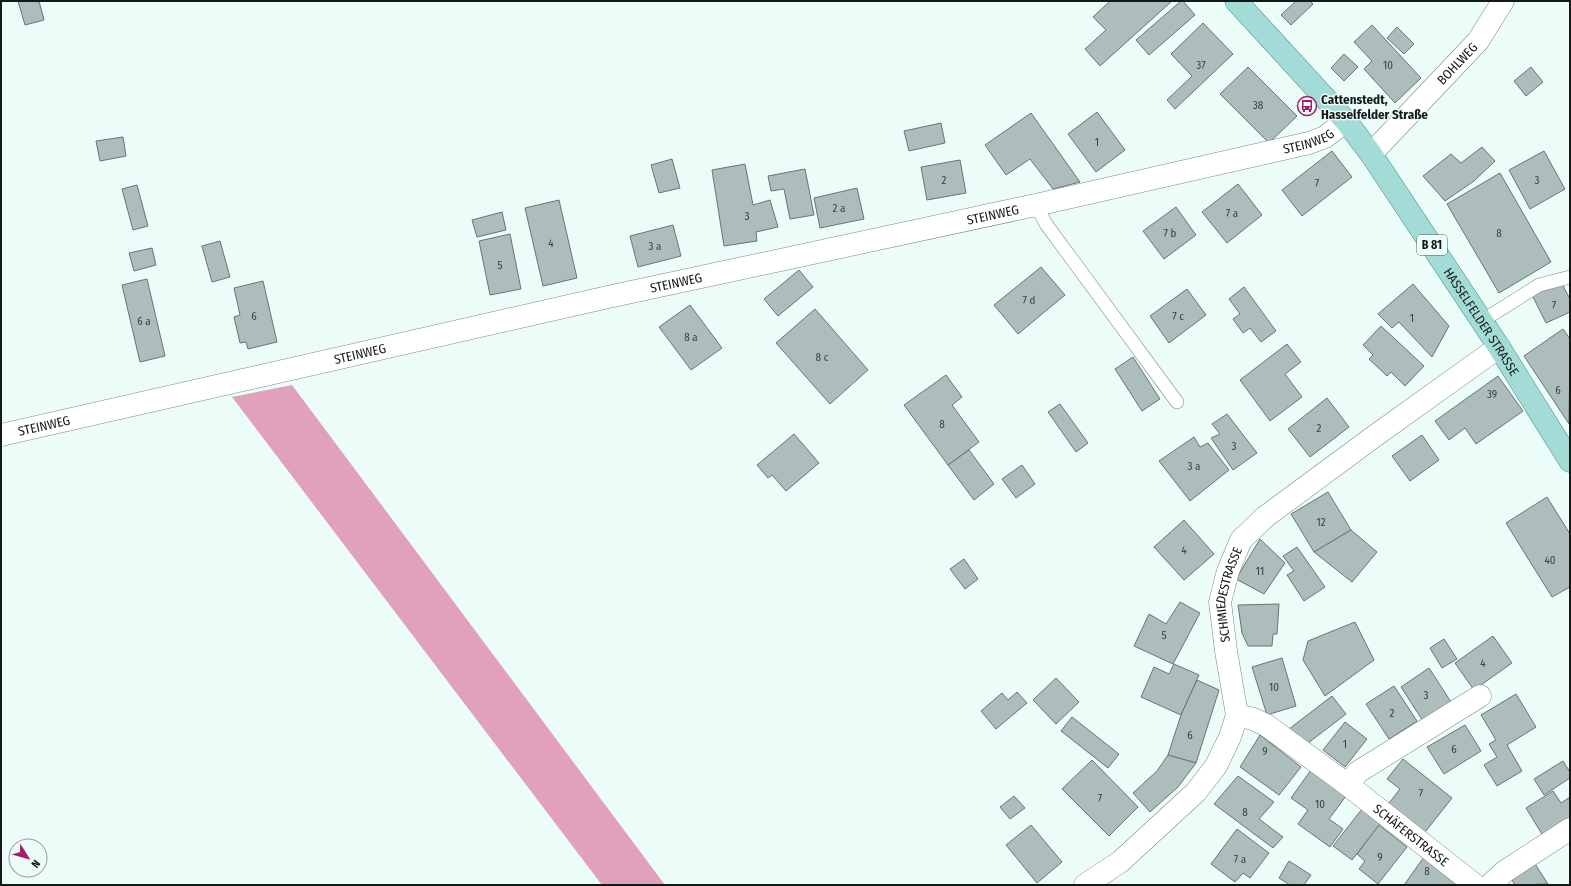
<svg xmlns="http://www.w3.org/2000/svg" width="1571" height="886" font-family="'Fira Sans Condensed',sans-serif">
<style>
.forest{fill:#e2a1bb}
.building{fill:#adbdbb;stroke:#677674}
.lines{fill:none;stroke-linecap:round;stroke-linejoin:round}
.lane-casing{stroke:#7b8987;stroke-width:14}
.street-casing{stroke:#7b8987;stroke-width:23}
.primary-casing{stroke:#498982;stroke-width:23}
.lane{stroke:#fff;stroke-width:13}
.street{stroke:#fff;stroke-width:22}
.primary{stroke:#a3dcd6;stroke-width:22}
.labels{text-anchor:middle;dominant-baseline:central;stroke-width:3;stroke-linejoin:round;paint-order:stroke}
.number-label{font-size:11px;fill:#3a4241}
.shield{fill:#ebfcf9;stroke:#545d5c;stroke-width:1}
.shield-label{font-size:12px;font-weight:bold;fill:#131918}
.street-label{font-size:13px;fill:#131918;stroke:#ebfcf9}
.poi-label{font-size:13px;font-weight:bold;fill:#131918;stroke:#ebfcf9;text-anchor:start}
</style>
<rect width="100%" height="100%" fill="#ebfcf9"/>
<path class="forest" d="M 292,385 L 665,885 L 602,885 L 232,397 Z"/>
<g class="building">
<path d="M 18,1 L 39,1 L 44,20 L 25,25 Z"/>
<path d="M 1110,1 L 1172,1 L 1100,66 L 1085,49 L 1106,30 L 1093,17 Z"/>
<path d="M 1181,1 L 1183,1 L 1195,15 L 1149,55 L 1136,40 Z"/>
<path d="M 1296,1 L 1310,1 L 1313,4 L 1291,25 L 1281,15 Z"/>
<path d="M 1203,23 L 1233,54 L 1175,109 L 1167,100 L 1192,76 L 1171,54 Z"/>
<path d="M 1372,25 L 1421,78 L 1395,103 L 1364,69 L 1372,61 L 1354,42 Z"/>
<path d="M 1397,27 L 1414,44 L 1404,54 L 1387,38 Z"/>
<path d="M 1344,54 L 1358,67 L 1344,81 L 1331,68 Z"/>
<path d="M 1248,67 L 1297,116 L 1269,143 L 1220,94 Z"/>
<path d="M 1531,67 L 1543,82 L 1526,96 L 1514,81 Z"/>
<path d="M 1097,112 L 1125,150 L 1096,172 L 1068,134 Z"/>
<path d="M 1031,113 L 1080,182 L 1053,189 L 1030,159 L 1006,175 L 985,145 Z"/>
<path d="M 941,123 L 945,143 L 909,151 L 904,131 Z"/>
<path d="M 123,137 L 126,156 L 100,161 L 96,141 Z"/>
<path d="M 1482,147 L 1495,161 L 1474,181 L 1445,201 L 1423,176 L 1451,154 L 1461,163 Z"/>
<path d="M 1332,151 L 1352,177 L 1302,216 L 1282,190 Z"/>
<path d="M 1544,151 L 1565,189 L 1530,209 L 1509,170 Z"/>
<path d="M 672,159 L 680,188 L 659,193 L 651,165 Z"/>
<path d="M 960,160 L 966,193 L 927,200 L 921,167 Z"/>
<path d="M 745,164 L 753,205 L 770,200 L 778,227 L 756,232 L 757,241 L 724,246 L 712,170 Z"/>
<path d="M 805,169 L 814,215 L 790,219 L 784,189 L 771,191 L 768,176 Z"/>
<path d="M 1500,173 L 1551,262 L 1499,293 L 1447,204 Z"/>
<path d="M 1238,184 L 1262,215 L 1227,243 L 1202,212 Z"/>
<path d="M 137,185 L 148,226 L 133,230 L 122,189 Z"/>
<path d="M 857,188 L 864,219 L 820,228 L 814,198 Z"/>
<path d="M 559,200 L 577,278 L 543,286 L 525,208 Z"/>
<path d="M 1176,207 L 1196,235 L 1164,259 L 1143,231 Z"/>
<path d="M 502,212 L 506,230 L 477,237 L 472,220 Z"/>
<path d="M 673,225 L 681,256 L 638,267 L 630,236 Z"/>
<path d="M 510,234 L 521,289 L 490,295 L 479,241 Z"/>
<path d="M 220,241 L 230,277 L 212,282 L 202,246 Z"/>
<path d="M 152,248 L 156,265 L 134,271 L 129,253 Z"/>
<path d="M 1041,267 L 1065,295 L 1018,334 L 994,305 Z"/>
<path d="M 799,270 L 813,287 L 778,316 L 764,299 Z"/>
<path d="M 147,279 L 165,356 L 140,362 L 122,285 Z"/>
<path d="M 263,281 L 277,342 L 248,349 L 246,342 L 240,343 L 234,317 L 240,315 L 234,288 Z"/>
<path d="M 1561,282 L 1570,299 L 1570,312 L 1546,323 L 1532,295 Z"/>
<path d="M 1413,284 L 1449,326 L 1432,357 L 1399,322 L 1392,328 L 1378,314 Z"/>
<path d="M 1244,287 L 1276,331 L 1261,342 L 1250,328 L 1243,333 L 1233,319 L 1240,314 L 1229,299 Z"/>
<path d="M 1187,289 L 1206,315 L 1169,343 L 1150,316 Z"/>
<path d="M 690,305 L 722,348 L 691,370 L 659,327 Z"/>
<path d="M 815,309 L 868,370 L 830,404 L 776,343 Z"/>
<path d="M 1381,326 L 1424,366 L 1405,386 L 1391,372 L 1387,376 L 1369,359 L 1373,355 L 1363,345 Z"/>
<path d="M 1563,329 L 1570,339 L 1569,424 L 1524,356 Z"/>
<path d="M 1287,344 L 1301,362 L 1285,374 L 1302,397 L 1270,421 L 1240,380 Z"/>
<path d="M 1133,357 L 1160,399 L 1142,411 L 1115,369 Z"/>
<path d="M 946,375 L 962,397 L 952,405 L 979,442 L 948,465 L 904,405 Z"/>
<path d="M 1498,376 L 1523,411 L 1476,444 L 1465,428 L 1449,440 L 1435,421 Z"/>
<path d="M 1327,398 L 1349,427 L 1310,457 L 1288,429 Z"/>
<path d="M 1060,404 L 1088,443 L 1076,452 L 1048,412 Z"/>
<path d="M 1227,414 L 1257,453 L 1233,470 L 1211,438 L 1220,434 L 1212,424 Z"/>
<path d="M 794,434 L 819,463 L 786,491 L 772,475 L 768,478 L 757,465 Z"/>
<path d="M 1422,435 L 1439,460 L 1410,481 L 1392,456 Z"/>
<path d="M 1194,437 L 1200,447 L 1208,443 L 1229,470 L 1190,501 L 1159,461 Z"/>
<path d="M 969,450 L 994,484 L 974,500 L 948,465 Z"/>
<path d="M 1022,465 L 1035,484 L 1016,498 L 1002,479 Z"/>
<path d="M 1328,492 L 1351,530 L 1314,552 L 1291,514 Z"/>
<path d="M 1547,497 L 1570,534 L 1570,587 L 1552,597 L 1506,523 Z"/>
<path d="M 1184,520 L 1214,554 L 1184,580 L 1154,547 Z"/>
<path d="M 1351,530 L 1377,552 L 1352,582 L 1314,552 Z"/>
<path d="M 1260,539 L 1285,563 L 1264,594 L 1236,579 Z"/>
<path d="M 1297,547 L 1325,587 L 1304,601 L 1287,575 L 1294,571 L 1283,556 Z"/>
<path d="M 964,559 L 978,579 L 965,589 L 950,569 Z"/>
<path d="M 1180,602 L 1200,613 L 1173,664 L 1134,646 L 1149,614 L 1166,624 Z"/>
<path d="M 1279,604 L 1277,634 L 1273,634 L 1272,646 L 1248,646 L 1242,633 L 1238,605 Z"/>
<path d="M 1355,622 L 1374,660 L 1325,696 L 1303,660 L 1308,641 Z"/>
<path d="M 1493,636 L 1512,663 L 1474,690 L 1455,663 Z"/>
<path d="M 1444,639 L 1457,659 L 1442,668 L 1430,648 Z"/>
<path d="M 1282,658 L 1296,706 L 1267,715 L 1252,667 Z"/>
<path d="M 1174,664 L 1199,675 L 1181,715 L 1141,697 L 1154,667 L 1169,674 Z"/>
<path d="M 1429,668 L 1451,702 L 1423,721 L 1401,687 Z"/>
<path d="M 1056,678 L 1079,702 L 1056,724 L 1033,700 Z"/>
<path d="M 1197,680 L 1219,690 L 1196,763 L 1168,755 L 1181,715 Z"/>
<path d="M 1394,686 L 1417,721 L 1389,739 L 1366,704 Z"/>
<path d="M 1017,692 L 1027,703 L 996,729 L 981,711 L 1002,693 L 1008,700 Z"/>
<path d="M 1516,694 L 1536,727 L 1507,745 L 1522,771 L 1497,786 L 1484,765 L 1497,757 L 1489,744 L 1496,740 L 1481,715 Z"/>
<path d="M 1332,696 L 1346,714 L 1303,747 L 1289,729 Z"/>
<path d="M 1072,717 L 1119,754 L 1108,768 L 1061,731 Z"/>
<path d="M 1345,722 L 1367,739 L 1345,767 L 1323,750 Z"/>
<path d="M 1465,725 L 1481,751 L 1444,774 L 1427,747 Z"/>
<path d="M 1260,735 L 1301,767 L 1279,795 L 1240,767 Z"/>
<path d="M 1168,755 L 1196,763 L 1178,787 L 1150,812 L 1133,793 L 1157,771 Z"/>
<path d="M 1403,759 L 1452,798 L 1422,836 L 1386,807 L 1400,789 L 1387,779 Z"/>
<path d="M 1092,760 L 1138,807 L 1109,836 L 1062,789 Z"/>
<path d="M 1563,761 L 1570,772 L 1570,778 L 1544,795 L 1534,779 Z"/>
<path d="M 1311,770 L 1346,796 L 1329,819 L 1343,829 L 1330,847 L 1298,824 L 1308,810 L 1291,798 Z"/>
<path d="M 1238,776 L 1274,802 L 1259,819 L 1283,837 L 1273,848 L 1214,804 Z"/>
<path d="M 1553,791 L 1561,803 L 1570,797 L 1570,824 L 1545,839 L 1526,808 Z"/>
<path d="M 1014,796 L 1025,808 L 1010,819 L 1000,807 Z"/>
<path d="M 1362,809 L 1381,823 L 1352,860 L 1333,846 Z"/>
<path d="M 1031,825 L 1062,862 L 1037,883 L 1006,845 Z"/>
<path d="M 1379,825 L 1407,847 L 1378,884 L 1359,869 L 1365,861 L 1357,854 Z"/>
<path d="M 1237,829 L 1269,853 L 1250,878 L 1243,873 L 1235,882 L 1211,864 Z"/>
<path d="M 1424,857 L 1460,885 L 1404,885 Z"/>
<path d="M 1289,861 L 1311,875 L 1304,885 L 1290,885 L 1279,878 Z"/>
<path d="M 1535,864 L 1548,884 L 1515,885 L 1512,880 Z"/>
</g>
<g class="lines">
<defs>
<g id="lane">
<path d="M 1036,205 L 1046,224 L 1177,402"/>
<path d="M 1482,321 L 1539,285 L 1570,277"/>
</g>
<g id="street">
<path id="s1" d="M 1371,154 L 1478,41 L 1503,1"/>
<path id="s2" d="M 1,435 L 608,297 L 1036,205 L 1309,143 L 1325,137 L 1346,121"/>
<path id="s3" d="M 1237,715 L 1253,719 L 1266,725 L 1348,785 L 1475,885"/>
<path d="M 1348,785 L 1358,772 L 1480,696"/>
<path id="s4" d="M 1085,885 L 1120,862 L 1196,792 L 1216,766 L 1230,737 L 1237,715 L 1226,651 L 1220,602 L 1228,571 L 1241,540 L 1265,517 L 1372,438 L 1499,347"/>
<path d="M 1490,885 L 1504,872 L 1570,829"/>
</g>
<g id="primary">
<path id="s5" d="M 1236,1 L 1346,121 L 1371,154 L 1499,347 L 1570,461"/>
</g>
</defs>
<use href="#lane" class="lane-casing"/>
<use href="#street" class="street-casing"/>
<use href="#primary" class="primary-casing"/>
<use href="#lane" class="lane"/>
<use href="#street" class="street"/>
<use href="#primary" class="primary"/>
</g>
<defs>
<symbol id="bus-ring" viewBox="-11 -11 22 22"><circle r="9.5" fill="#ebfcf9" stroke="#a51d67" stroke-width="1.5"/><path d="M-5-6H5V4H4V6H2V4H-2V6H-4V4H-5ZM-3.5-4V0h7V-4ZM-3.5 1.2v1.5H-2V1.2ZM2 1.2v1.5H3.5V1.2Z" fill="#a51d67"/></symbol>
</defs>
<g fill-rule="evenodd">
<use href="#bus-ring" x="1296" y="95" width="22" height="22"/>
</g>
<g class="labels">
<g class="number-label">
<text x="1201" y="65">37</text>
<text x="1388" y="65">10</text>
<text x="1258" y="105">38</text>
<text x="1097" y="142">1</text>
<text x="944" y="180">2</text>
<text x="1537" y="180">3</text>
<text x="1317" y="183">7</text>
<text x="839" y="208">2 a</text>
<text x="1232" y="213">7 a</text>
<text x="747" y="216">3</text>
<text x="1170" y="233">7 b</text>
<text x="1499" y="233">8</text>
<text x="551" y="243">4</text>
<text x="655" y="246">3 a</text>
<text x="500" y="265">5</text>
<text x="1029" y="300">7 d</text>
<text x="1554" y="305">7</text>
<text x="254" y="316">6</text>
<text x="1178" y="316">7 c</text>
<text x="1412" y="318">1</text>
<text x="144" y="321">6 a</text>
<text x="691" y="337">8 a</text>
<text x="822" y="357">8 c</text>
<text x="1558" y="390">6</text>
<text x="1492" y="394">39</text>
<text x="942" y="424">8</text>
<text x="1319" y="428">2</text>
<text x="1234" y="446">3</text>
<text x="1194" y="466">3 a</text>
<text x="1321" y="522">12</text>
<text x="1184" y="550">4</text>
<text x="1550" y="560">40</text>
<text x="1260" y="571">11</text>
<text x="1164" y="635">5</text>
<text x="1483" y="663">4</text>
<text x="1274" y="687">10</text>
<text x="1426" y="695">3</text>
<text x="1392" y="713">2</text>
<text x="1190" y="735">6</text>
<text x="1345" y="744">1</text>
<text x="1454" y="749">6</text>
<text x="1265" y="751">9</text>
<text x="1421" y="793">7</text>
<text x="1100" y="798">7</text>
<text x="1320" y="804">10</text>
<text x="1245" y="812">8</text>
<text x="1380" y="857">9</text>
<text x="1240" y="859">7 a</text>
<text x="1427" y="871">8</text>
</g>
<rect class="shield" x="1417" y="235" width="30" height="20" rx="3"/>
<g class="shield-label">
<text x="1432" y="245">B 81</text>
</g>
<g class="street-label">
<text stroke="none"><textPath href="#s1" startOffset="125">BOHLWEG</textPath></text>
<text stroke="none"><textPath href="#s2" startOffset="1340">STEINWEG</textPath></text>
<text stroke="none"><textPath href="#s2" startOffset="1016">STEINWEG</textPath></text>
<text stroke="none"><textPath href="#s2" startOffset="692">STEINWEG</textPath></text>
<text stroke="none"><textPath href="#s5" startOffset="405">HASSELFELDER STRASSE</textPath></text>
<text stroke="none"><textPath href="#s2" startOffset="368">STEINWEG</textPath></text>
<text stroke="none"><textPath href="#s2" startOffset="44">STEINWEG</textPath></text>
<text stroke="none"><textPath href="#s4" startOffset="356">SCHMIEDESTRASSE</textPath></text>
<text stroke="none"><textPath href="#s3" startOffset="213">SCHÄFERSTRASSE</textPath></text>
</g>
<g class="poi-label">
<text x="1321" y="99">Cattenstedt,<tspan x="1321" dy="15">Hasselfelder Straße</tspan></text>
</g>
</g>
<rect width="1571" height="886" fill="none" stroke="#131918" stroke-width="4"/>
<g transform="translate(28 858) rotate(127)"><circle r="19" fill="#ebfcf9" stroke="#95a19f"/>
<path d="M0-3L7 15L0 10L-7 15Z" fill="#a51d67"/>
<text y="-6" font-size="11" font-weight="bold" text-anchor="middle" fill="#131918">N</text>
</g>
</svg>
